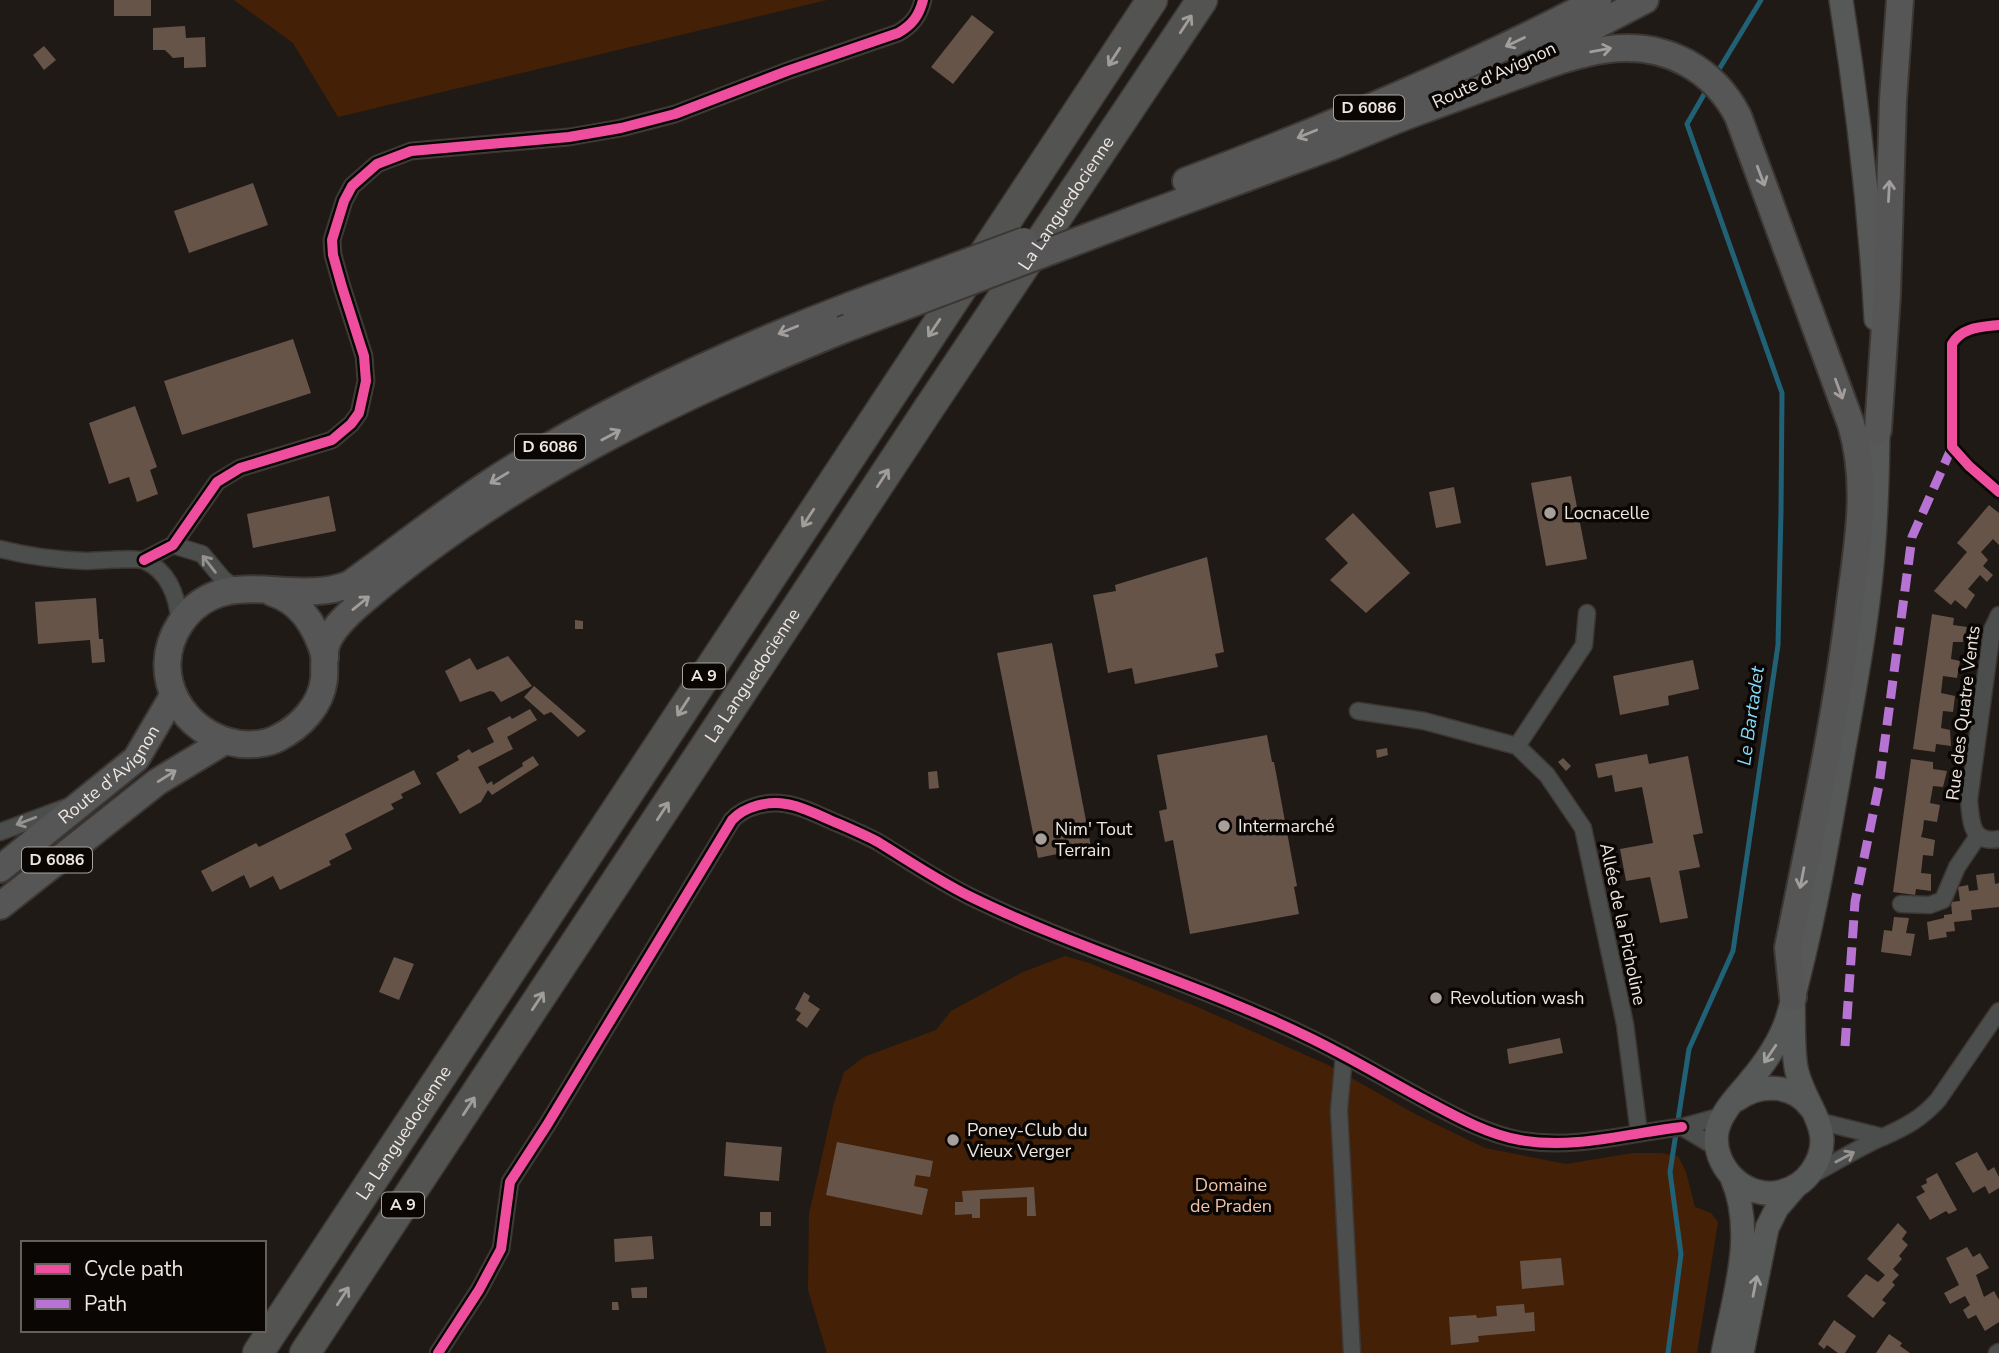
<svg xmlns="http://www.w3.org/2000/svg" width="1999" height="1353" font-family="'Nunito Sans',sans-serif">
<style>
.green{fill:#442106}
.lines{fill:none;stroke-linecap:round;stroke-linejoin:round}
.stream{stroke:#216176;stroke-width:5}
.building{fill:#675448}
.street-casing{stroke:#3c3733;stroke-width:19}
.secondary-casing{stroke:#3c3733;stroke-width:26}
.primary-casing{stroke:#3c3733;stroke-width:30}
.highway-casing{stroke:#3c3733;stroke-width:33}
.street{stroke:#4c4d4d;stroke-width:16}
.secondary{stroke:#575958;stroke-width:23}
.primary{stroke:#565657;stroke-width:26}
.highway{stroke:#535452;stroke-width:30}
.primary-bridge-casing{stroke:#3c3733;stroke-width:30;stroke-linecap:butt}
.primary-bridge{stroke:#565657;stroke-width:26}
.quiet{stroke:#b673d3;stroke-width:9;stroke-dasharray:18 9;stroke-linecap:butt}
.cycleway-casing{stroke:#0a0604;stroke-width:15}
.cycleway{stroke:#ef4d9e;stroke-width:10}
.oneway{stroke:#a09d9a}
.oneway2{stroke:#a29e9c}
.oneway3{stroke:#959290}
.oneway4{stroke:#a2a09c}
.poi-dot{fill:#a69f9a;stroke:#0a0604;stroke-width:2.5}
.labels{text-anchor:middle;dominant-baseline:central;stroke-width:7;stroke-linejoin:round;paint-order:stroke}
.shield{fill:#0a0604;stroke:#aaa39f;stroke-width:2}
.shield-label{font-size:16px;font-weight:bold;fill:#eee6e1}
.street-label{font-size:18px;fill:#eee6e1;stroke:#0a0604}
.poi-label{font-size:18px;fill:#eee6e1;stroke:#0a0604;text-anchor:start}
.park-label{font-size:18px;fill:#f0c2a8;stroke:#0a0604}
.water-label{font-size:19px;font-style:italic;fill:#85ddfd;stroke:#0a0604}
</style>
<rect width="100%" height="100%" fill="#201a16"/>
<g class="green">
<path d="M 234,0 L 827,0 L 338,117 L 293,43 Z"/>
<path d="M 1065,956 L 1089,963 L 1193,1005 L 1328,1065 L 1417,1115 L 1485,1148 L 1566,1164 L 1632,1153 L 1661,1153 L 1678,1156 L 1686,1172 L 1695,1207 L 1711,1213 L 1718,1222 L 1697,1353 L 827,1353 L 808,1290 L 809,1214 L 834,1103 L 844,1072 L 864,1057 L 936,1030 L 951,1011 L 1023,972 Z"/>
</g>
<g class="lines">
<g class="stream">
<path d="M 1718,71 L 1761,0"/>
<path d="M 1668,1353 L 1681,1254 L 1670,1172 L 1689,1049 L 1733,951 L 1778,645 L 1781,511 L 1782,393 L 1687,124 L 1706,91"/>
</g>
</g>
<g class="building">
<rect x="114" y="0" width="37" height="16"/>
<path d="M 972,15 L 994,32 L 953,84 L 931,67 Z"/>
<path d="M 185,26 L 186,38 L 205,37 L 206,67 L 184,68 L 184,57 L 173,58 L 165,50 L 153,50 L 153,28 Z"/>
<path d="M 44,46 L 56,60 L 44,70 L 33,55 Z"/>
<path d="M 253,183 L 268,225 L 189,253 L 174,211 Z"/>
<path d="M 293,339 L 311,393 L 182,435 L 164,381 Z"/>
<path d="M 135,406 L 157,467 L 150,470 L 158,494 L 137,502 L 129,477 L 109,484 L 89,423 Z"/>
<path d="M 1571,476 L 1587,559 L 1546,566 L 1531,483 Z"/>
<path d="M 1454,487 L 1461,523 L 1436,528 L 1429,492 Z"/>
<path d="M 329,496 L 336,531 L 253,548 L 247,514 Z"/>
<path d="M 1989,505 L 1999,513 L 1999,545 L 1993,539 L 1981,552 L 1988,560 L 1983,566 L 1993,575 L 1987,582 L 1980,575 L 1968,589 L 1975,595 L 1966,609 L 1955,600 L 1951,605 L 1934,591 L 1967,552 L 1957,543 Z"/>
<path d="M 1353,513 L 1410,573 L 1366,613 L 1330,580 L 1348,563 L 1325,539 Z"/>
<path d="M 1207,557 L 1224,652 L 1215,654 L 1218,667 L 1135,684 L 1132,668 L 1108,673 L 1093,595 L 1116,591 L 1115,585 Z"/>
<path d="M 96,598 L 99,639 L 103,639 L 105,662 L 92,663 L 90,640 L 38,644 L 35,602 Z"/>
<path d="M 1932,614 L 1954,618 L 1953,625 L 1967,627 L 1963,642 L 1953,642 L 1951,659 L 1960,661 L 1957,678 L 1943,676 L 1941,693 L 1955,696 L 1953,712 L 1943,711 L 1941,728 L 1950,730 L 1951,746 L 1936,744 L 1935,752 L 1913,749 Z"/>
<path d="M 575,620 L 583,621 L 583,629 L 575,629 Z"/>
<path d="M 1052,643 L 1091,847 L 1038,858 L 997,653 Z"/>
<path d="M 508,656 L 532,686 L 501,702 L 494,692 L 490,691 L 460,702 L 445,671 L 470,658 L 477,670 Z"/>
<path d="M 1693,660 L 1699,689 L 1668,696 L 1669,705 L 1620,715 L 1613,676 Z"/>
<path d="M 534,686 L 586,731 L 578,737 L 551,712 L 544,715 L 524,697 Z"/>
<path d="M 530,709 L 537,720 L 507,737 L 513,749 L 478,767 L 487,784 L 492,781 L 493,785 L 523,766 L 522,763 L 533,756 L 539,765 L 492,795 L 488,790 L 481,802 L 460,814 L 436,773 L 459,760 L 457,756 L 469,749 L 472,753 L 494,742 L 487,728 L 510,716 L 512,719 Z"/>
<path d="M 1267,735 L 1272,762 L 1274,762 L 1297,886 L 1294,887 L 1299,914 L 1190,934 L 1173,840 L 1165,842 L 1159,811 L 1167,809 L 1157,755 Z"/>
<path d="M 1387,748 L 1388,755 L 1377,758 L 1376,750 Z"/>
<path d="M 1647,754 L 1649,764 L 1688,756 L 1703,833 L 1693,835 L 1700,867 L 1679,871 L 1688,918 L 1660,923 L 1650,877 L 1626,881 L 1620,849 L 1653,843 L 1642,787 L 1615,792 L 1612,775 L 1598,778 L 1595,764 Z"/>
<path d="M 1563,758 L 1571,766 L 1566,771 L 1558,762 Z"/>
<path d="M 1911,759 L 1933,762 L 1933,769 L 1947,771 L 1943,787 L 1933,786 L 1930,803 L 1940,805 L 1937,822 L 1924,820 L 1923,829 L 1921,837 L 1935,840 L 1933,856 L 1923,855 L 1921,873 L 1931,874 L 1931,891 L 1916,889 L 1915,895 L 1893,892 Z"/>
<path d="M 414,770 L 421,784 L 401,794 L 403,798 L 391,804 L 394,809 L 345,834 L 352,849 L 329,861 L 331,865 L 280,890 L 273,876 L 250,888 L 244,875 L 212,892 L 201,871 L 256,843 L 259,847 Z"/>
<path d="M 937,771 L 939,788 L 929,789 L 928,772 Z"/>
<path d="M 1994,873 L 1995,884 L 1999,883 L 1999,907 L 1971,910 L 1972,920 L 1954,922 L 1955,931 L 1946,932 L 1947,937 L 1929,940 L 1927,922 L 1944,918 L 1944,915 L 1952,914 L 1951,902 L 1960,901 L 1958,887 L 1968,885 L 1969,891 L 1978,890 L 1976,875 Z"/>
<path d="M 1894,917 L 1909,918 L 1906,933 L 1915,934 L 1911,956 L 1881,952 L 1884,930 L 1892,931 Z"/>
<path d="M 394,957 L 414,964 L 399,1000 L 379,992 Z"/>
<path d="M 804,992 L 810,996 L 808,1001 L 820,1009 L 807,1028 L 796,1020 L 801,1013 L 795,1009 Z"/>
<path d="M 1560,1038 L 1563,1053 L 1509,1064 L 1507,1049 Z"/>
<path d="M 726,1142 L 782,1147 L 779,1181 L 724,1176 Z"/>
<path d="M 837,1142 L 933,1161 L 930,1177 L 916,1175 L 914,1186 L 928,1189 L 922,1215 L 826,1195 Z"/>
<path d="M 1977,1152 L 1988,1171 L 1994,1167 L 1999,1177 L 1999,1188 L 1989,1194 L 1985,1186 L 1973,1193 L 1955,1163 Z"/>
<path d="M 1937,1173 L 1957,1210 L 1949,1214 L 1946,1211 L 1930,1220 L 1916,1197 L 1925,1192 L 1921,1186 L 1927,1183 L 1926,1179 Z"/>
<path d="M 1034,1187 L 1036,1216 L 1027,1216 L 1027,1197 L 980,1199 L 980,1218 L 972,1218 L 972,1214 L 955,1215 L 955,1202 L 963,1202 L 962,1191 Z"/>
<rect x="760" y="1212" width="11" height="14"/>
<path d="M 1898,1223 L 1907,1232 L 1902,1239 L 1908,1245 L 1899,1256 L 1902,1259 L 1893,1269 L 1899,1275 L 1892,1282 L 1895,1285 L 1882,1300 L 1886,1303 L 1873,1318 L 1847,1296 L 1866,1274 L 1878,1282 L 1885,1275 L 1867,1259 Z"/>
<path d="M 652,1236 L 654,1259 L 615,1262 L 614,1239 Z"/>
<path d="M 1967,1247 L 1973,1257 L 1980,1253 L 1989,1268 L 1976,1275 L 1984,1297 L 1994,1291 L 1999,1300 L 1999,1322 L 1985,1331 L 1976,1315 L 1968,1319 L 1963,1310 L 1970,1305 L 1965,1296 L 1950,1304 L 1944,1293 L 1959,1285 L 1946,1258 Z"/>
<path d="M 1561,1258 L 1564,1285 L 1522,1289 L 1520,1261 Z"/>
<path d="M 647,1287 L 647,1298 L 632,1298 L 631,1288 Z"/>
<path d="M 612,1302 L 618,1302 L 619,1310 L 612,1310 Z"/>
<path d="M 1524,1304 L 1525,1313 L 1534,1312 L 1535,1331 L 1478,1336 L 1479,1342 L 1451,1345 L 1449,1317 L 1476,1315 L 1477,1318 L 1497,1316 L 1496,1306 Z"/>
<path d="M 1834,1320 L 1856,1336 L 1845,1353 L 1838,1353 L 1827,1345 L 1824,1349 L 1818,1344 Z"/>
<path d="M 1889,1334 L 1902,1343 L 1900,1346 L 1910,1353 L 1876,1353 Z"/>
</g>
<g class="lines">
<defs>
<g id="street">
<path d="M 173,545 L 202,554 L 223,579 L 231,585 L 243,588"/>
<path d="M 0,549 C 27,556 58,560 86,561 C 98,561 137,557 145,561 C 170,572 178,600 180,624"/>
<path d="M 144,560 L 173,545 L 217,482 L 240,468 L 332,440 L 351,424 L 359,413 L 366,381 L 364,356 L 342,287 L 333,255 L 332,240 L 344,201 L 352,186 L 377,164 L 411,151 L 569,137 L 621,128 L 675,114 L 787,71 L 898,33 C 912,25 919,16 923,0"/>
<path d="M 1999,615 L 1992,630 L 1969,800 C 1971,822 1971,844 1999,839"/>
<path d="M 1358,711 L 1424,721 L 1517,746 L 1547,775 L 1583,828 L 1625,1024 L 1639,1133"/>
<path d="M 1517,746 L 1584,645 L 1587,613"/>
<path d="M 0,832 L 67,807"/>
<path d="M 1901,904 L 1930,905 L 1943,900 L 1957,867 L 1978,836"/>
<path d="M 1344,1055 L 1339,1110 L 1352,1353"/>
<path d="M 1818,1121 L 1883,1137"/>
<path d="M 1717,1148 L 1682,1127 L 1722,1116"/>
<path d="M 1808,1177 C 1833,1164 1857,1148 1883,1137 C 1905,1127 1921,1119 1938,1100 L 1999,1011"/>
<path d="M 438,1353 L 479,1290 L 501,1249 L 510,1182 L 547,1125 L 732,820 C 745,806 768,801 786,804 C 801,806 816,814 830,820 C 846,827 863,834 878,842 C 909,861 937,880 969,896 C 1079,950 1197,983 1306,1036 C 1346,1055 1384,1078 1423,1099 C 1453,1115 1486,1134 1520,1140 C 1573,1150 1629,1133 1682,1127"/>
<path d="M 1997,1353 L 1999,1352"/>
</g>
<g id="secondary">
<path d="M 1841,0 C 1858,106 1870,212 1876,319"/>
<path d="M 1793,997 C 1794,1019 1792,1053 1797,1072 C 1806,1109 1839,1133 1811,1172 C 1804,1182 1792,1189 1780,1192 C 1745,1200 1711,1166 1717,1131 C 1721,1112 1737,1097 1749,1082 C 1766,1062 1782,1039 1789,1013 C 1811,935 1825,856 1839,776 C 1849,718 1861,660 1868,601 C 1876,539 1878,475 1878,413"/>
<path d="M 1738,1099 C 1760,1083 1793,1084 1810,1107"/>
<path d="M 1723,1353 C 1734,1296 1756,1233 1732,1178"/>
<path d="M 1742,1353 L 1767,1228 L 1777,1208 L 1796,1186"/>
</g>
<g id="primary">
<path d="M 1543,53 L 1645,0"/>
<path d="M 1398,119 C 1436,105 1475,91 1513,77 C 1570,57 1629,31 1687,63 C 1709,75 1726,93 1738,116 L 1851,424 C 1869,484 1858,542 1850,603 C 1836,719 1811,833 1788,948 L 1793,997"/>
<path d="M 1186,181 C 1327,128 1465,70 1598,0"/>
<path d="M 1143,216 L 1333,146 L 1413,113"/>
<path d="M 842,330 C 669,400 498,483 356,607 C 345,617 330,631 326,646 C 323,657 325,668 324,679 C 321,706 300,727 278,738 C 267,744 251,745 240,744 C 183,736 147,675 180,624 C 222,561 293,608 350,584 C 396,551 441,515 488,484 C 601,410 726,353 852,305"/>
<path d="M 1878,430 L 1887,295 L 1893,100 L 1900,0"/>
<path d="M 273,593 C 303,602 317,629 325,657"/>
<path id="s1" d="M 0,869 L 136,759 L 173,696"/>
<path d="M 0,906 L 157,782 L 223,742"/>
</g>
<g id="highway">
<path id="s2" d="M 258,1353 L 1152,0"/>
<path id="s3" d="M 305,1353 L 929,408 L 1202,0"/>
</g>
</defs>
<use href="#street" class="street-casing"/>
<use href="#secondary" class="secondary-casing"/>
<use href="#primary" class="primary-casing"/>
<use href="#highway" class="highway-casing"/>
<use href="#street" class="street"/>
<use href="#secondary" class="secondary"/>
<use href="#primary" class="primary"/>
<use href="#highway" class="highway"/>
<defs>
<g id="primary-bridge">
<path d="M 852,305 L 1024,241"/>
<path d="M 842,330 L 1143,216"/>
</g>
</defs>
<use href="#primary-bridge" class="primary-bridge-casing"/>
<use href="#primary-bridge" class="primary-bridge"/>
<path class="quiet" d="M 1845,1046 L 1855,902 L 1879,785 L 1912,537 L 1952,447"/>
<defs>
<g id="cycleway">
<path d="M 1999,325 C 1981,327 1962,327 1952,344 L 1952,447 L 1969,466 L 1999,492"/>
<path d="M 144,560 L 173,545 L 217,482 L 240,468 L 332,440 L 351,424 L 359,413 L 366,381 L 364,356 L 342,287 L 333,255 L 332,240 L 344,201 L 352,186 L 377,164 L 411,151 L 569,137 L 621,128 L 675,114 L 787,71 L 898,33 C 912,25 919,16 923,0"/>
<path d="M 438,1353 L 479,1290 L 501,1249 L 510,1182 L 547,1125 L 732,820 C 745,806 768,801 786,804 C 801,806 816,814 830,820 C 846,827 863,834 878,842 C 909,861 937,880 969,896 C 1079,950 1197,983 1306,1036 C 1346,1055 1384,1078 1423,1099 C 1453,1115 1486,1134 1520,1140 C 1573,1150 1629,1133 1682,1127"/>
</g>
</defs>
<use href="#cycleway" class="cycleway-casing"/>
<use href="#cycleway" class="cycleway"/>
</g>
<defs><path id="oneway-shaft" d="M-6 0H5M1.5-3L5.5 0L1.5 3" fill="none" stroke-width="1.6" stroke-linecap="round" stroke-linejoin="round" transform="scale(1.75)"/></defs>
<g class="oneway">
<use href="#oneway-shaft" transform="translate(1186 24) rotate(-57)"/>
<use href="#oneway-shaft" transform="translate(1114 57) rotate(123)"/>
<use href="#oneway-shaft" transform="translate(934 328) rotate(124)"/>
<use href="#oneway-shaft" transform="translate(883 478) rotate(-57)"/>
<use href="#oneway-shaft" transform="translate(808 518) rotate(123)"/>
<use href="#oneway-shaft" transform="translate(683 707) rotate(123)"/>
<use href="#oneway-shaft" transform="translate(663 811) rotate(-57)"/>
<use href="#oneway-shaft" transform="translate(538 1001) rotate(-57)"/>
<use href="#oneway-shaft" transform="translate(469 1106) rotate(-57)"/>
<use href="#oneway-shaft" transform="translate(343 1296) rotate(-57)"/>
</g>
<g class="oneway2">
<use href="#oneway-shaft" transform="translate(1515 42) rotate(154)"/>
<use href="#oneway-shaft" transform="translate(1601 50) rotate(-10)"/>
<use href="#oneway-shaft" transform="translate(1307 134) rotate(158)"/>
<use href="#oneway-shaft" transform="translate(1761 176) rotate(69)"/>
<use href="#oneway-shaft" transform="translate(1889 191) rotate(-87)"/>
<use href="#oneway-shaft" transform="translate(788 330) rotate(158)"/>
<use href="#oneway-shaft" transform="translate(1839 389) rotate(70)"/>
<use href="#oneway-shaft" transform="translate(611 435) rotate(-28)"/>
<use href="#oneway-shaft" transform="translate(499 478) rotate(149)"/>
<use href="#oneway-shaft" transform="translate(361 603) rotate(-39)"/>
<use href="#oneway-shaft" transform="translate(167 776) rotate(-32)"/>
<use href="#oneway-shaft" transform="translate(1802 878) rotate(101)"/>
</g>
<g class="oneway3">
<use href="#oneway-shaft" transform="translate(209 564) rotate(-128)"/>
<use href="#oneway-shaft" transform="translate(26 821) rotate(159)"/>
<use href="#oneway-shaft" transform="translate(1845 1157) rotate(-28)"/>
</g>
<g class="oneway4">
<use href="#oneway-shaft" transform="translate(1770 1054) rotate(124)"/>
<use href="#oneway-shaft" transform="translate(1755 1286) rotate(-79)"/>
</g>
<g class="poi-dot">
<circle cx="1550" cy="513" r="7"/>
<circle cx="1224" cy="826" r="7"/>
<circle cx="1041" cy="839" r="7"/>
<circle cx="1436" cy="998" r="7"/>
<circle cx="953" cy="1140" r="7"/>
</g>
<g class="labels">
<g class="shield">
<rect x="1334" y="95.5" width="70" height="25" rx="5"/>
<rect x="515" y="434.5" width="70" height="25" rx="5"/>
<rect x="683" y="663.5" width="42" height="25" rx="5"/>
<rect x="22" y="847.5" width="70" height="25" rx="5"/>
<rect x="382" y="1192.5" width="42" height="25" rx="5"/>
</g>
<g class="shield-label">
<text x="1369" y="108">D 6086</text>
<text x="550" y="447">D 6086</text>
<text x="704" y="676">A 9</text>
<text x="57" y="860">D 6086</text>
<text x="403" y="1205">A 9</text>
</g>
<g class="street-label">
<text transform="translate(1494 75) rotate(-25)">Route d'Avignon</text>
<text stroke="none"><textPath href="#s3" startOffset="1379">La Languedocienne</textPath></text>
<text stroke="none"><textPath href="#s3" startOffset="812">La Languedocienne</textPath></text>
<text transform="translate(1963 713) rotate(-83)">Rue des Quatre Vents</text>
<text stroke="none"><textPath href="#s1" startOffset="145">Route d'Avignon</textPath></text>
<text transform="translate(1623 924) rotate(78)">Allée de la Picholine</text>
<text stroke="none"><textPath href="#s2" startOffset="264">La Languedocienne</textPath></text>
</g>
<g class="poi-label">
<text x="1564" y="513">Locnacelle</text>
<text x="1238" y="826">Intermarché</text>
<text x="1055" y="829">Nim' Tout<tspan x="1055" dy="21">Terrain</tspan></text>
<text x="1450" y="998">Revolution wash</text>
<text x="967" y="1130">Poney-Club du<tspan x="967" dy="21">Vieux Verger</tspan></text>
</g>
<g class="park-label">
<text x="1231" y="1185">Domaine<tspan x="1231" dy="21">de Praden</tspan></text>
</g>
<g class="water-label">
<text transform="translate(1751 716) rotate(-82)">Le Bartadet</text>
</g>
</g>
<rect x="21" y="1241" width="245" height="91" fill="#0a0604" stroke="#65605c" stroke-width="2"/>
<rect x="35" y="1264" width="35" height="10" fill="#ef4d9e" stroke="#65605c" stroke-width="2"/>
<text x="84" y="1276" font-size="21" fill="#eee6e1">Cycle path</text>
<rect x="35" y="1299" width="35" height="10" fill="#b673d3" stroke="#65605c" stroke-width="2"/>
<text x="84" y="1311" font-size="21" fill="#eee6e1">Path</text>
</svg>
